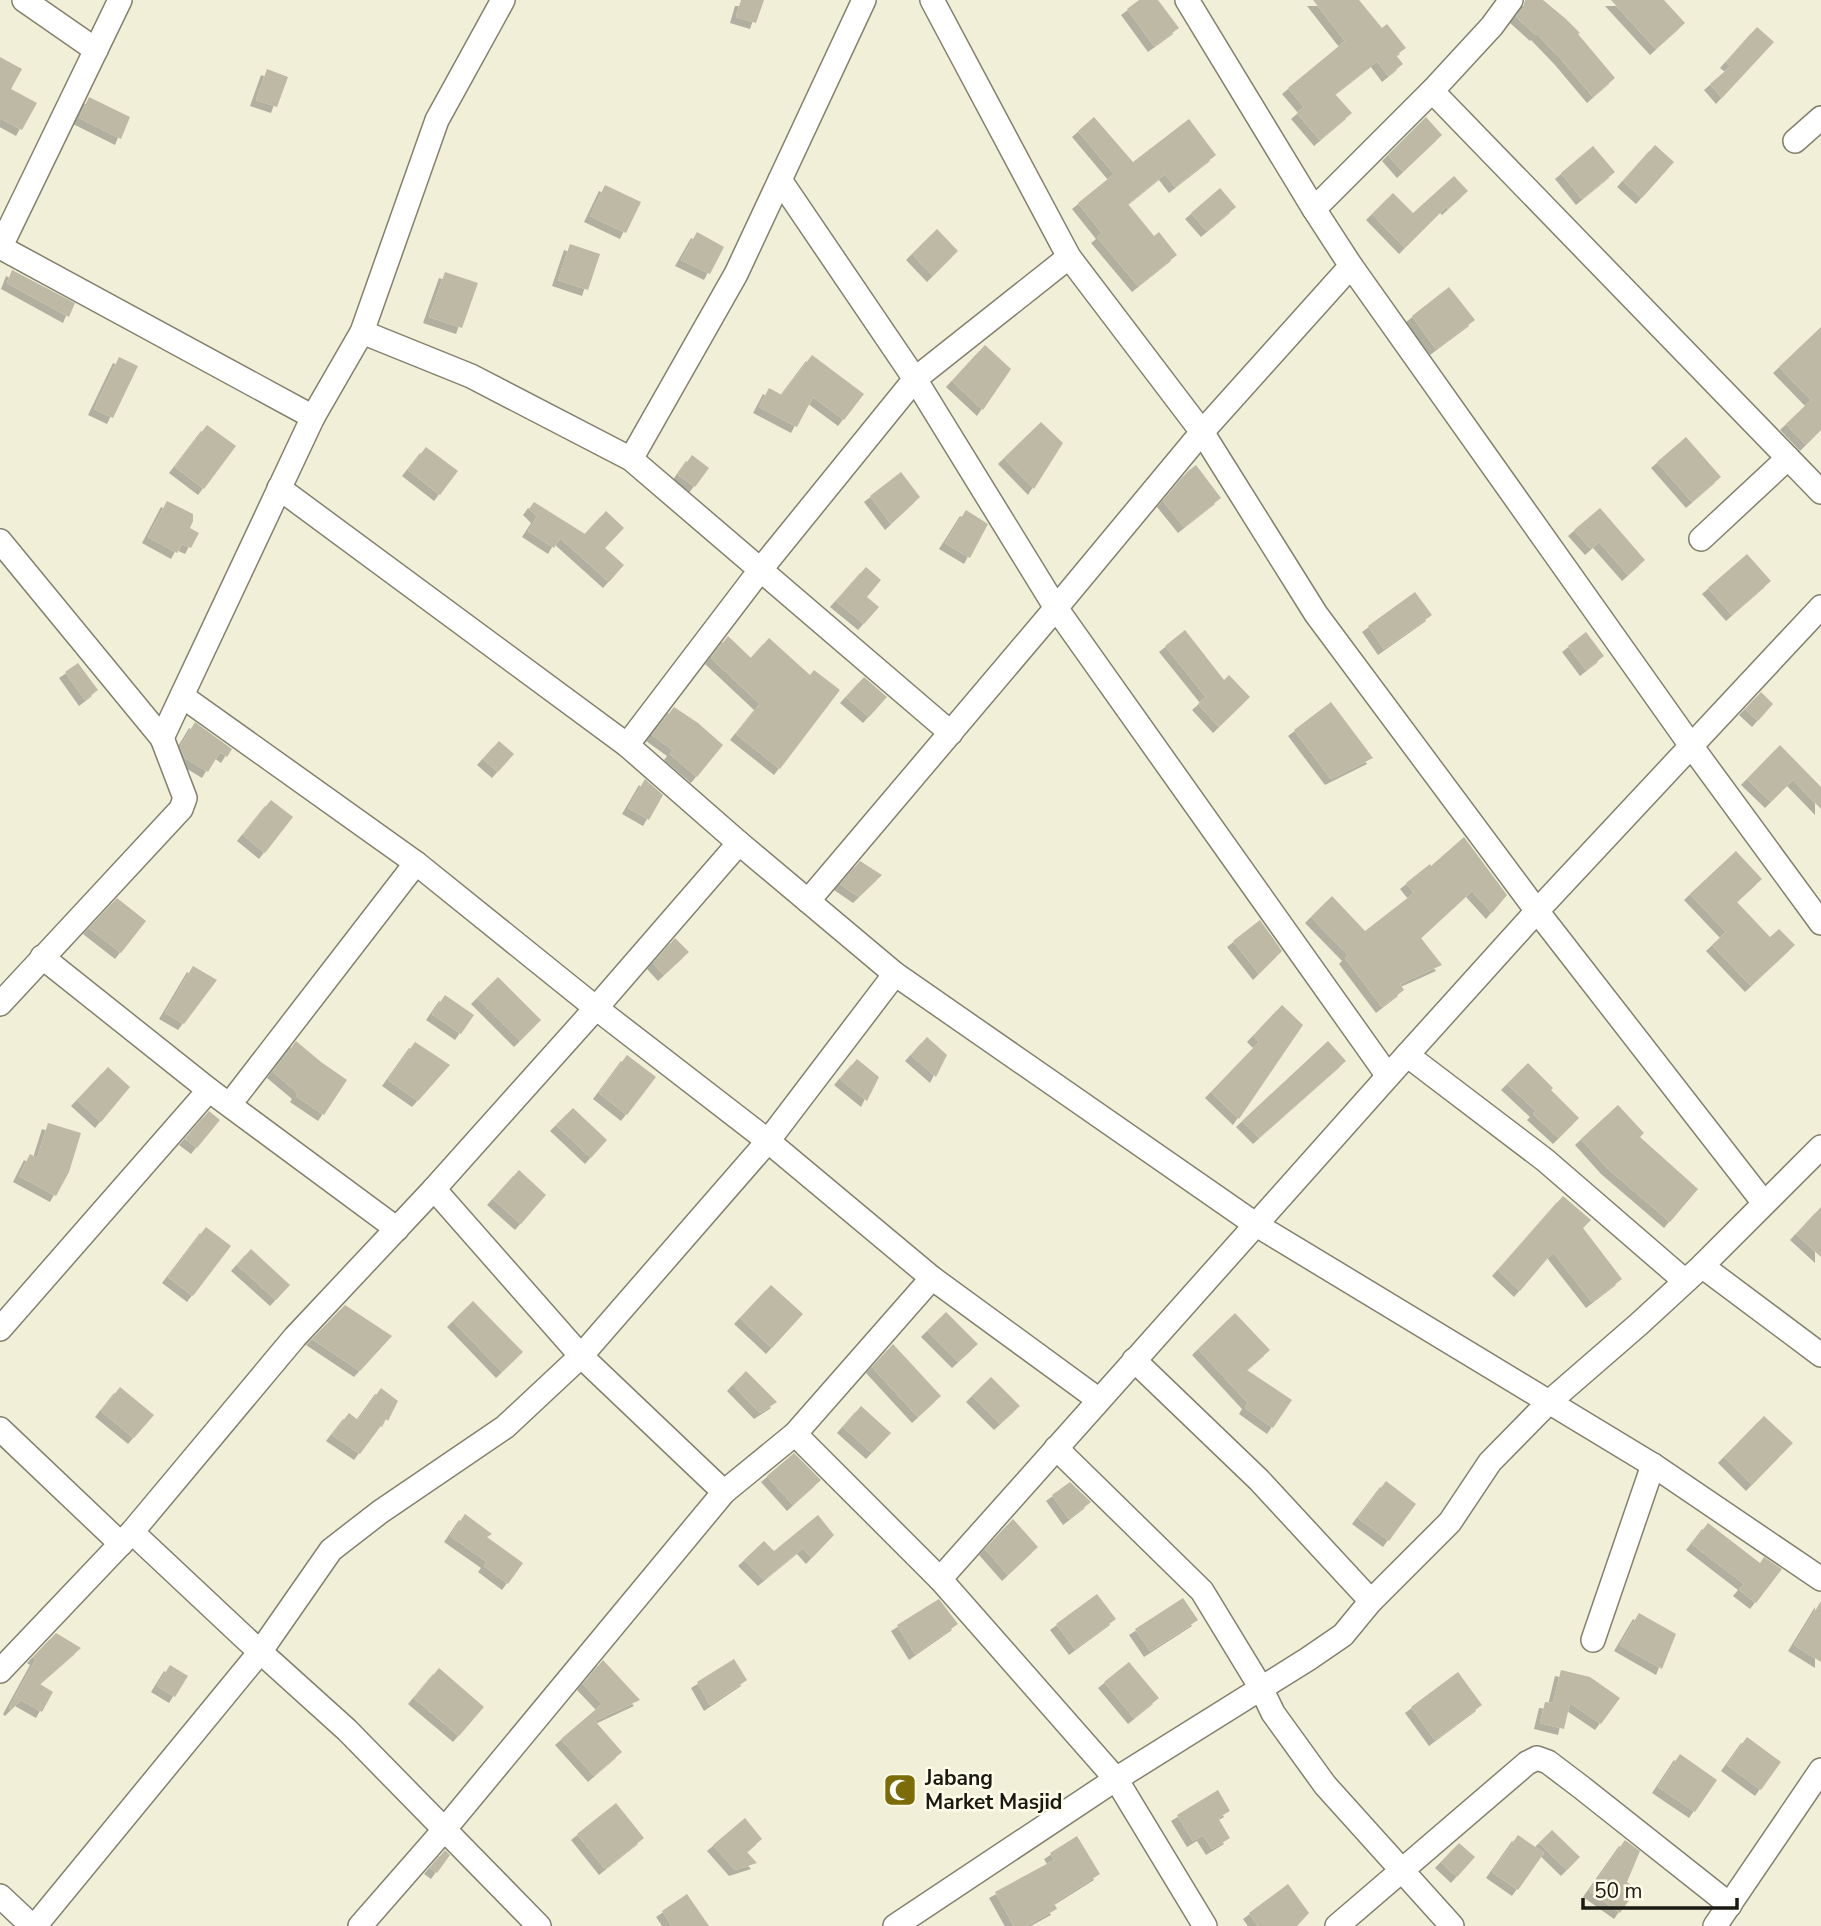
<svg xmlns="http://www.w3.org/2000/svg" width="1821" height="1926" font-family="'Nunito Sans',sans-serif">
<style>
.building{fill:#bdb9a4;filter:url(#shadow)}
.lines{fill:none;stroke-linecap:round;stroke-linejoin:round}
.minor-casing{stroke:#84806d;stroke-width:26}
.minor{stroke:#fff;stroke-width:23}
.labels{text-anchor:middle;dominant-baseline:central;stroke-width:5;stroke-linejoin:round;paint-order:stroke}
.poi-label{font-size:21px;font-weight:bold;fill:#1b1a12;stroke:#fffcea;text-anchor:start}
</style>
<defs>
<filter id="shadow"><feDropShadow dx="-6" dy="6" stdDeviation="0" flood-color="#0004"/></filter>
</defs>
<rect width="100%" height="100%" fill="#f2efd9"/>
<g class="building">
<path d="M 741,0 L 764,0 L 756,23 L 736,17 Z"/>
<path d="M 1139,0 L 1158,0 L 1179,28 L 1154,46 L 1127,9 Z"/>
<path d="M 1313,0 L 1359,0 L 1382,28 L 1387,24 L 1406,48 L 1396,55 L 1403,64 L 1388,76 L 1377,61 L 1335,94 L 1352,113 L 1320,140 L 1297,113 L 1304,107 L 1288,88 L 1345,41 Z"/>
<path d="M 1525,0 L 1543,0 L 1566,19 L 1580,33 L 1578,34 L 1615,78 L 1593,97 L 1561,59 L 1537,34 L 1536,35 L 1516,17 L 1523,8 Z"/>
<path d="M 1611,0 L 1664,0 L 1685,23 L 1656,49 Z"/>
<path d="M 1757,27 L 1774,42 L 1722,98 L 1710,84 L 1731,66 L 1726,62 Z"/>
<path d="M 0,57 L 22,69 L 11,89 L 37,103 L 22,130 L 0,118 Z"/>
<path d="M 267,69 L 288,77 L 277,107 L 256,100 Z"/>
<path d="M 89,97 L 130,117 L 121,139 L 79,118 Z"/>
<path d="M 1094,117 L 1133,162 L 1189,119 L 1216,155 L 1175,187 L 1165,174 L 1128,204 L 1154,236 L 1159,232 L 1177,255 L 1138,286 L 1097,237 L 1102,233 L 1078,203 L 1114,174 L 1078,131 Z"/>
<path d="M 1426,117 L 1442,135 L 1403,172 L 1388,155 Z"/>
<path d="M 1655,145 L 1674,162 L 1642,198 L 1623,181 Z"/>
<path d="M 1593,146 L 1615,172 L 1582,199 L 1561,173 Z"/>
<path d="M 1454,176 L 1468,191 L 1448,209 L 1446,207 L 1405,248 L 1372,214 L 1393,193 L 1413,213 Z"/>
<path d="M 605,185 L 641,202 L 626,233 L 590,216 Z"/>
<path d="M 1220,188 L 1236,207 L 1207,231 L 1191,213 Z"/>
<path d="M 937,229 L 958,251 L 933,276 L 912,254 Z"/>
<path d="M 697,232 L 724,247 L 710,274 L 681,260 Z"/>
<path d="M 570,244 L 600,254 L 588,290 L 558,280 Z"/>
<path d="M 12,270 L 75,303 L 69,317 L 7,283 Z"/>
<path d="M 445,272 L 478,283 L 462,328 L 429,317 Z"/>
<path d="M 1449,287 L 1475,320 L 1436,349 L 1412,316 Z"/>
<path d="M 1821,327 L 1821,430 L 1806,445 L 1786,424 L 1811,400 L 1779,367 Z"/>
<path d="M 985,345 L 1011,369 L 983,410 L 952,381 Z"/>
<path d="M 812,355 L 864,394 L 844,420 L 813,397 L 797,427 L 759,407 L 769,388 L 782,395 Z"/>
<path d="M 119,357 L 138,366 L 113,418 L 94,409 Z"/>
<path d="M 1041,422 L 1063,443 L 1034,489 L 1004,458 Z"/>
<path d="M 207,425 L 236,446 L 204,489 L 175,467 Z"/>
<path d="M 1686,437 L 1721,477 L 1692,502 L 1657,462 Z"/>
<path d="M 426,447 L 458,471 L 440,495 L 408,470 Z"/>
<path d="M 692,455 L 709,468 L 695,487 L 678,475 Z"/>
<path d="M 1196,465 L 1221,498 L 1184,527 L 1163,501 L 1188,471 Z"/>
<path d="M 901,472 L 920,497 L 891,524 L 870,496 Z"/>
<path d="M 167,501 L 193,514 L 193,521 L 190,528 L 199,533 L 191,548 L 182,544 L 177,553 L 148,537 Z"/>
<path d="M 534,502 L 585,534 L 606,511 L 624,528 L 605,548 L 624,565 L 609,582 L 560,538 L 554,548 L 528,531 L 537,517 L 529,509 Z"/>
<path d="M 1600,508 L 1645,560 L 1628,575 L 1599,542 L 1591,549 L 1574,530 Z"/>
<path d="M 966,510 L 988,524 L 970,558 L 945,543 Z"/>
<path d="M 1747,554 L 1771,581 L 1732,615 L 1708,588 Z"/>
<path d="M 866,567 L 881,580 L 867,597 L 879,607 L 864,624 L 836,601 Z"/>
<path d="M 1415,592 L 1432,615 L 1384,649 L 1368,626 Z"/>
<path d="M 1185,630 L 1224,680 L 1229,675 L 1250,697 L 1219,727 L 1198,704 L 1206,697 L 1165,646 Z"/>
<path d="M 1586,632 L 1604,656 L 1586,670 L 1568,646 Z"/>
<path d="M 728,636 L 751,658 L 769,638 L 810,675 L 814,670 L 840,690 L 780,769 L 736,734 L 760,704 L 711,658 Z"/>
<path d="M 78,663 L 98,690 L 85,700 L 65,672 Z"/>
<path d="M 864,677 L 887,697 L 869,717 L 846,697 Z"/>
<path d="M 1761,692 L 1773,704 L 1758,721 L 1745,709 Z"/>
<path d="M 1331,702 L 1373,758 L 1331,779 L 1294,730 Z"/>
<path d="M 674,707 L 698,723 L 723,745 L 697,777 L 670,754 L 673,750 L 652,735 Z"/>
<path d="M 195,722 L 232,749 L 227,757 L 220,752 L 208,772 L 185,758 L 180,747 Z"/>
<path d="M 499,741 L 514,754 L 498,772 L 483,759 Z"/>
<path d="M 1780,745 L 1821,787 L 1821,809 L 1793,780 L 1771,802 L 1747,779 Z"/>
<path d="M 645,779 L 663,795 L 649,820 L 628,808 Z"/>
<path d="M 271,800 L 293,817 L 265,853 L 243,835 Z"/>
<path d="M 1464,837 L 1507,895 L 1492,913 L 1472,891 L 1421,938 L 1442,965 L 1400,984 L 1404,990 L 1382,1007 L 1345,958 L 1348,955 L 1311,917 L 1332,896 L 1365,931 L 1414,893 L 1406,883 L 1430,864 L 1431,866 Z"/>
<path d="M 1736,851 L 1762,879 L 1737,902 L 1770,937 L 1779,929 L 1795,945 L 1751,986 L 1712,945 L 1726,932 L 1690,894 Z"/>
<path d="M 860,861 L 882,875 L 859,897 L 840,884 Z"/>
<path d="M 117,898 L 146,921 L 121,953 L 89,928 Z"/>
<path d="M 1260,920 L 1282,951 L 1259,974 L 1233,941 Z"/>
<path d="M 675,938 L 689,952 L 664,975 L 653,963 Z"/>
<path d="M 193,966 L 217,980 L 184,1024 L 165,1013 Z"/>
<path d="M 498,977 L 541,1020 L 520,1041 L 477,998 Z"/>
<path d="M 445,995 L 474,1015 L 461,1034 L 432,1014 Z"/>
<path d="M 1282,1005 L 1303,1025 L 1239,1119 L 1211,1092 L 1259,1042 L 1253,1036 Z"/>
<path d="M 927,1037 L 947,1055 L 936,1077 L 911,1055 Z"/>
<path d="M 296,1041 L 321,1062 L 347,1080 L 324,1115 L 296,1096 L 298,1093 L 273,1072 Z"/>
<path d="M 1328,1041 L 1346,1061 L 1259,1138 L 1242,1121 Z"/>
<path d="M 415,1042 L 450,1065 L 418,1101 L 388,1080 Z"/>
<path d="M 627,1055 L 656,1077 L 627,1115 L 599,1093 Z"/>
<path d="M 857,1059 L 879,1077 L 867,1101 L 840,1079 Z"/>
<path d="M 1528,1063 L 1553,1088 L 1551,1090 L 1579,1118 L 1559,1138 L 1533,1114 L 1536,1111 L 1507,1084 Z"/>
<path d="M 108,1067 L 130,1087 L 101,1122 L 77,1100 Z"/>
<path d="M 1618,1105 L 1644,1133 L 1640,1137 L 1698,1189 L 1670,1222 L 1607,1168 L 1581,1139 Z"/>
<path d="M 573,1108 L 607,1140 L 591,1158 L 556,1125 Z"/>
<path d="M 209,1111 L 220,1120 L 197,1148 L 185,1139 Z"/>
<path d="M 48,1123 L 81,1133 L 69,1172 L 56,1196 L 19,1176 L 30,1154 L 37,1158 Z"/>
<path d="M 519,1170 L 546,1195 L 521,1224 L 493,1199 Z"/>
<path d="M 1563,1196 L 1591,1220 L 1583,1228 L 1622,1279 L 1592,1302 L 1553,1252 L 1520,1291 L 1498,1270 Z"/>
<path d="M 1821,1207 L 1821,1257 L 1796,1234 Z"/>
<path d="M 206,1227 L 231,1246 L 193,1296 L 168,1277 Z"/>
<path d="M 251,1249 L 290,1285 L 276,1300 L 237,1265 Z"/>
<path d="M 771,1285 L 803,1314 L 772,1348 L 740,1318 Z"/>
<path d="M 473,1301 L 523,1352 L 502,1372 L 453,1321 Z"/>
<path d="M 345,1305 L 392,1336 L 360,1371 L 312,1339 Z"/>
<path d="M 946,1312 L 978,1344 L 958,1362 L 927,1331 Z"/>
<path d="M 1235,1313 L 1270,1350 L 1247,1370 L 1292,1400 L 1273,1428 L 1245,1408 L 1248,1403 L 1198,1349 Z"/>
<path d="M 893,1344 L 941,1396 L 918,1417 L 872,1367 Z"/>
<path d="M 746,1371 L 777,1402 L 760,1413 L 733,1385 Z"/>
<path d="M 991,1377 L 1020,1406 L 1000,1424 L 972,1396 Z"/>
<path d="M 120,1387 L 154,1415 L 134,1438 L 101,1411 Z"/>
<path d="M 381,1388 L 398,1401 L 388,1421 L 386,1419 L 360,1454 L 332,1435 L 349,1413 L 358,1420 Z"/>
<path d="M 861,1406 L 891,1433 L 872,1453 L 843,1427 Z"/>
<path d="M 1764,1416 L 1793,1443 L 1752,1485 L 1724,1457 Z"/>
<path d="M 794,1453 L 821,1480 L 793,1505 L 767,1476 Z"/>
<path d="M 1386,1481 L 1416,1504 L 1389,1541 L 1358,1518 Z"/>
<path d="M 1070,1482 L 1091,1502 L 1069,1519 L 1052,1495 Z"/>
<path d="M 465,1514 L 492,1534 L 487,1537 L 523,1563 L 508,1584 L 484,1566 L 487,1562 L 450,1536 Z"/>
<path d="M 818,1515 L 834,1535 L 812,1558 L 803,1548 L 764,1580 L 744,1560 L 764,1541 L 774,1551 Z"/>
<path d="M 1013,1519 L 1038,1547 L 1008,1575 L 985,1549 Z"/>
<path d="M 1708,1523 L 1760,1563 L 1764,1557 L 1782,1569 L 1756,1603 L 1739,1590 L 1744,1584 L 1692,1544 Z"/>
<path d="M 1097,1594 L 1116,1619 L 1075,1649 L 1056,1624 Z"/>
<path d="M 1183,1598 L 1198,1620 L 1150,1651 L 1135,1629 Z"/>
<path d="M 939,1599 L 958,1624 L 915,1654 L 897,1625 Z"/>
<path d="M 1821,1601 L 1821,1662 L 1794,1645 Z"/>
<path d="M 1639,1613 L 1676,1634 L 1662,1669 L 1620,1645 Z"/>
<path d="M 56,1633 L 81,1648 L 40,1684 L 53,1692 L 42,1712 L 21,1700 L 11,1710 L 9,1708 L 36,1659 L 33,1657 Z"/>
<path d="M 734,1659 L 747,1680 L 710,1705 L 697,1682 Z"/>
<path d="M 603,1660 L 640,1700 L 595,1721 L 622,1752 L 594,1776 L 561,1739 L 602,1704 L 583,1684 Z"/>
<path d="M 1129,1662 L 1159,1698 L 1134,1718 L 1104,1682 Z"/>
<path d="M 170,1665 L 188,1676 L 175,1697 L 157,1686 Z"/>
<path d="M 439,1668 L 484,1707 L 459,1736 L 414,1698 Z"/>
<path d="M 1561,1670 L 1590,1677 L 1620,1698 L 1601,1724 L 1570,1703 L 1564,1729 L 1540,1723 L 1545,1702 L 1553,1703 Z"/>
<path d="M 1458,1672 L 1482,1705 L 1435,1740 L 1411,1707 Z"/>
<path d="M 1747,1737 L 1781,1762 L 1761,1790 L 1727,1765 Z"/>
<path d="M 1680,1754 L 1717,1780 L 1695,1812 L 1658,1787 Z"/>
<path d="M 1218,1790 L 1230,1811 L 1218,1818 L 1230,1838 L 1212,1849 L 1203,1835 L 1193,1841 L 1177,1815 Z"/>
<path d="M 616,1803 L 644,1838 L 605,1869 L 577,1834 Z"/>
<path d="M 745,1818 L 762,1839 L 747,1852 L 757,1863 L 735,1870 L 713,1845 Z"/>
<path d="M 1552,1830 L 1580,1857 L 1567,1870 L 1539,1843 Z"/>
<path d="M 1518,1835 L 1544,1853 L 1518,1890 L 1492,1872 Z"/>
<path d="M 1077,1836 L 1100,1874 L 1054,1903 L 1057,1909 L 1026,1926 L 1014,1926 L 995,1892 L 1054,1860 L 1050,1853 Z"/>
<path d="M 1625,1840 L 1640,1851 L 1627,1882 L 1637,1889 L 1620,1913 L 1589,1891 Z"/>
<path d="M 1459,1843 L 1475,1857 L 1457,1877 L 1441,1862 Z"/>
<path d="M 445,1850 L 450,1855 L 437,1873 L 430,1868 Z"/>
<path d="M 1288,1884 L 1309,1913 L 1297,1926 L 1258,1926 L 1249,1913 Z"/>
<path d="M 687,1894 L 709,1926 L 672,1926 L 662,1911 Z"/>
</g>
<g class="lines">
<defs>
<g id="minor">
<path d="M 24,0 L 96,50"/>
<path d="M 932,0 L 1069,257 L 1202,432 L 1316,614 L 1537,911 L 1764,1203"/>
<path d="M 1187,0 L 1314,209"/>
<path d="M 1432,91 L 1821,492"/>
<path d="M 1795,141 L 1821,118"/>
<path d="M 780,180 L 915,379 L 1056,608 L 1388,1076"/>
<path d="M 0,247 L 313,417"/>
<path d="M 0,248 L 120,0"/>
<path d="M 1351,266 L 1692,747 L 1821,923"/>
<path d="M 362,332 L 471,376 L 631,459 L 951,733"/>
<path d="M 631,459 L 736,274 L 864,0"/>
<path d="M 279,488 L 627,745 L 739,843 L 895,974 L 1255,1224 L 1653,1465 L 1821,1579"/>
<path d="M 1701,539 L 1788,458"/>
<path d="M 0,541 L 162,738 L 185,798 L 181,809 L 0,1004"/>
<path d="M 182,696 L 416,863 L 596,1008 L 768,1141 L 932,1278 L 1099,1400"/>
<path d="M 162,738 L 313,417 L 362,332 L 437,120 L 503,0"/>
<path d="M 627,745 L 761,569 L 915,379 L 1069,257"/>
<path d="M 808,901 L 1056,608 L 1202,432 L 1351,266 L 1314,209 L 1432,91 L 1492,26 L 1511,0"/>
<path d="M 42,957 L 209,1090 L 397,1229"/>
<path d="M 1407,1055 L 1545,1160 L 1685,1281"/>
<path d="M 230,1104 L 416,863"/>
<path d="M 434,1189 L 581,1356 L 724,1492"/>
<path d="M 1702,1266 L 1821,1355"/>
<path d="M 0,1329 L 209,1090"/>
<path d="M 1134,1360 L 1259,1480 L 1371,1601"/>
<path d="M 0,1429 L 121,1544"/>
<path d="M 795,1434 L 940,1579 L 1116,1779 L 1205,1926"/>
<path d="M 1056,1448 L 1202,1591 L 1261,1688 L 1273,1713 L 1325,1785 L 1452,1926"/>
<path d="M 132,1532 L 245,1638 L 347,1730 L 539,1926"/>
<path d="M 940,1579 L 1407,1055 L 1537,911 L 1821,607"/>
<path d="M 1593,1640 L 1653,1465"/>
<path d="M 0,1671 L 132,1532 L 295,1337 L 434,1189 L 596,1008 L 739,843"/>
<path d="M 0,1896 L 32,1926"/>
<path d="M 35,1926 L 260,1652 L 331,1550 L 380,1512 L 505,1427 L 581,1356 L 768,1141 L 895,974"/>
<path d="M 360,1926 L 444,1830 L 724,1492 L 795,1434 L 932,1278"/>
<path d="M 895,1926 L 1116,1779 L 1308,1659 L 1343,1635 L 1371,1601 L 1450,1522 L 1490,1462 L 1548,1403 L 1639,1324 L 1702,1266 L 1821,1147"/>
<path d="M 1337,1926 L 1527,1763 L 1537,1758 L 1548,1762 L 1581,1787 L 1730,1905"/>
<path d="M 1715,1926 L 1821,1770"/>
</g>
</defs>
<use href="#minor" class="minor-casing"/>
<use href="#minor" class="minor"/>
</g>
<defs>
<symbol id="mosque-square" viewBox="-11 -11 22 22"><rect x="-9" y="-9" width="18" height="18" rx="4" fill="#7b6c07" stroke="#fffcea"/><path d="M3.5-4.9A6 6 0 1 0 3.5 4.9A5 5 0 1 1 3.5-4.9Z" fill="#fff"/></symbol>
</defs>
<g fill-rule="evenodd">
<use href="#mosque-square" x="881" y="1771" width="38" height="38"/>
</g>
<g class="labels">
<g class="poi-label">
<text x="925" y="1778">Jabang<tspan x="925" dy="24">Market Masjid</tspan></text>
</g>
</g>
<path d="M1583 1898v10h154v-10" fill="none" stroke="#1b1a12" stroke-width="3.5"/>
<text x="1594" y="1898" font-size="21" fill="#1b1a12" stroke="#fffcea" stroke-width="5" paint-order="stroke">50 m</text>
</svg>
